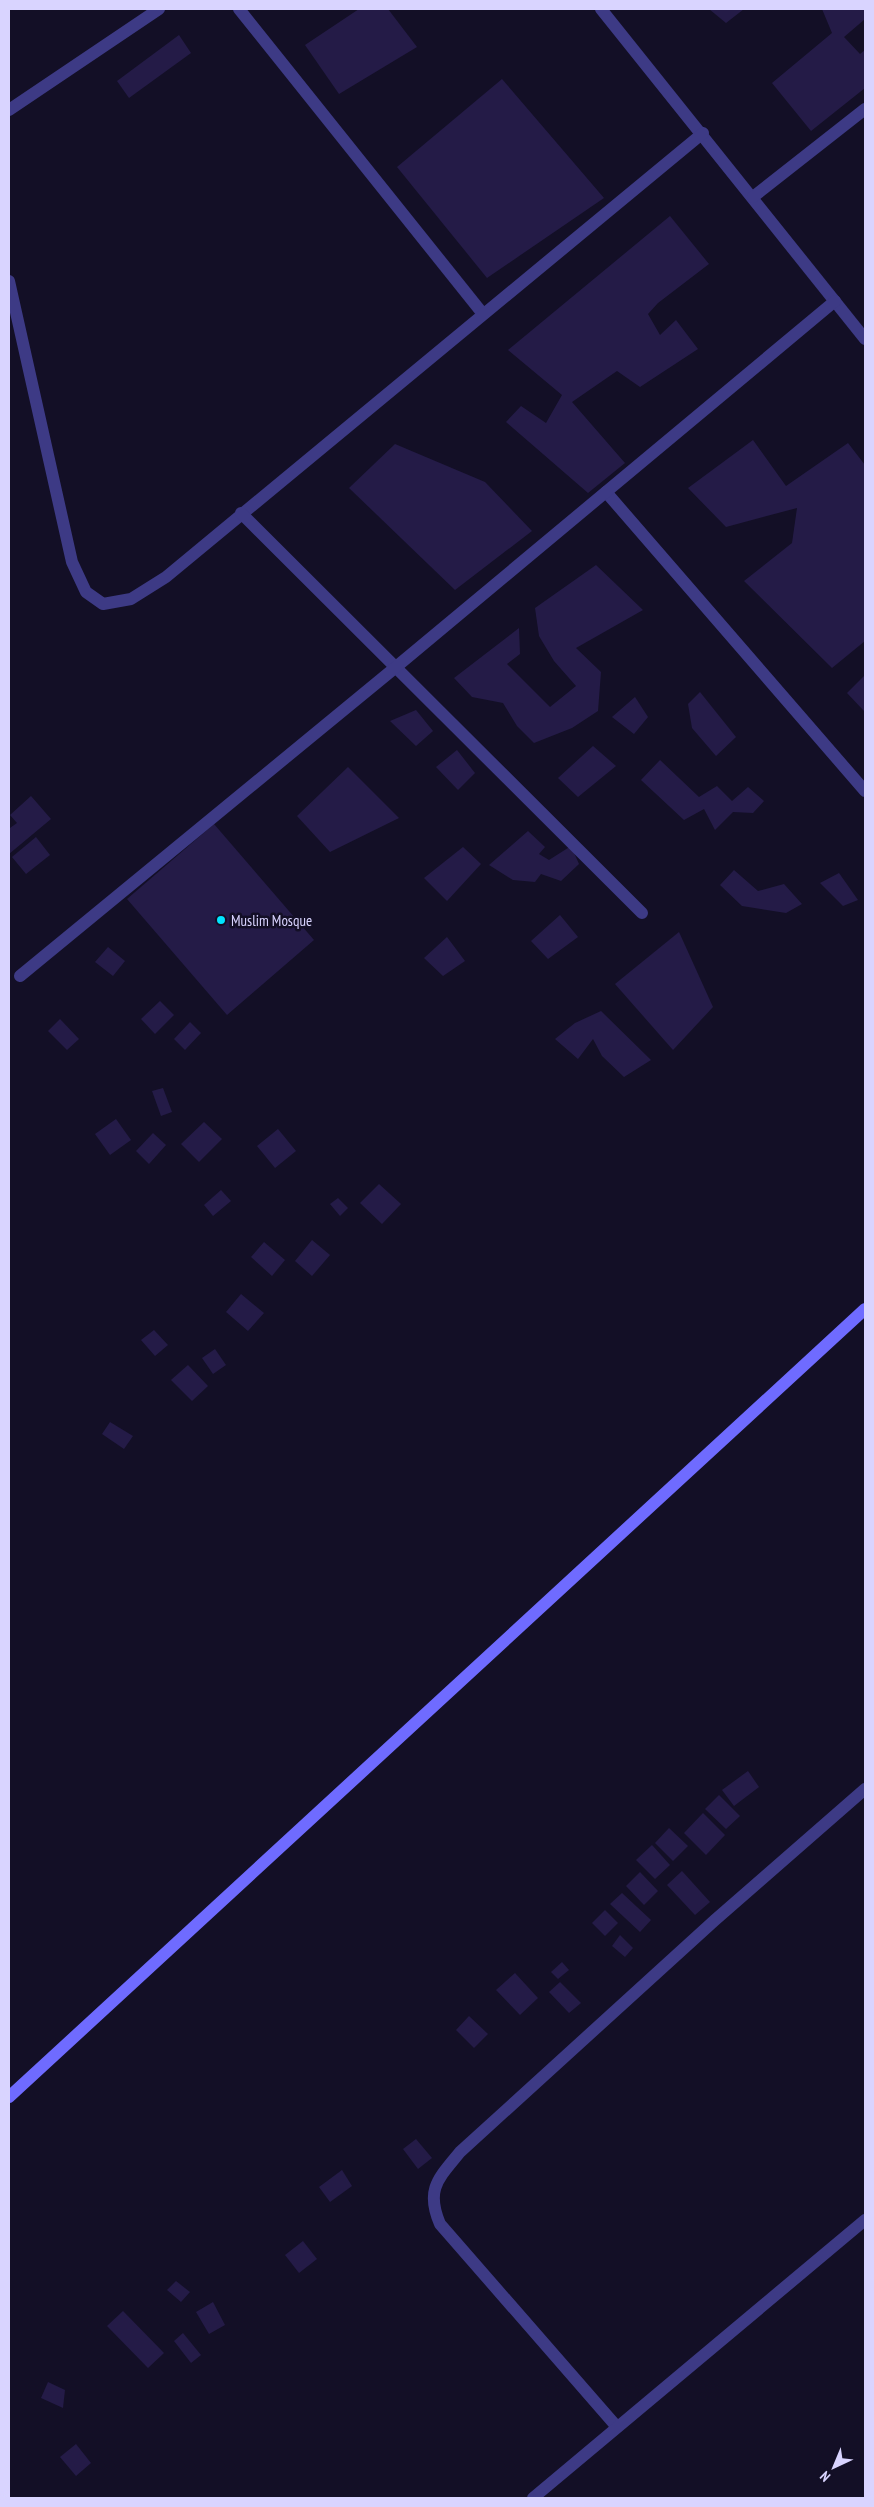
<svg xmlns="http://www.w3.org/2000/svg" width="874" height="2507" font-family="'PT Sans Narrow',sans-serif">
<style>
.building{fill:#241b47}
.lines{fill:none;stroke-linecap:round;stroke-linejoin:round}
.street{stroke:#3d3a85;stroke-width:12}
.secondary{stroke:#6f6bff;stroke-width:12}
.poi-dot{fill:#00e5ff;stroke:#130f26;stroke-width:2}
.labels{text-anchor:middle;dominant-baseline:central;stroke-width:5;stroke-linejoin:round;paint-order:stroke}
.poi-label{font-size:15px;fill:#d9d4ff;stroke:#130f26;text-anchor:start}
</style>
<rect width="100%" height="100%" fill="#130f26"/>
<g class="building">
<path d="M 359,9 L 388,9 L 417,47 L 339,94 L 305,45 Z"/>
<path d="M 709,9 L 744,9 L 726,23 Z"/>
<path d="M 822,9 L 865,9 L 865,19 L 844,37 L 860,54 L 865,50 L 865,88 L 811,131 L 772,83 L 832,33 Z"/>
<path d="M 179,35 L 191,53 L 129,98 L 117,81 Z"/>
<path d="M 502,79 L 604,198 L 487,278 L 397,167 Z"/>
<path d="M 670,216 L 709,264 L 658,303 L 648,314 L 660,335 L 676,320 L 698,349 L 640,387 L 617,371 L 572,402 L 625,463 L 588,493 L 506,422 L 521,406 L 546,423 L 562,395 L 508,350 Z"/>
<path d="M 753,440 L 786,486 L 848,443 L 865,465 L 865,641 L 832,668 L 744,581 L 792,543 L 797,508 L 726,527 L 688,488 Z"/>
<path d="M 395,444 L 485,482 L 532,531 L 455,590 L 349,488 Z"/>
<path d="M 596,565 L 643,610 L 576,648 L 601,672 L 598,711 L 572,728 L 534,743 L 517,726 L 503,703 L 472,697 L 454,678 L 519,628 L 520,654 L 507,664 L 550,707 L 576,686 L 554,661 L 539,636 L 535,608 Z"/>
<path d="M 864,676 L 865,710 L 864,711 L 847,693 Z"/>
<path d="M 700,692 L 736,737 L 716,756 L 692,728 L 688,704 Z"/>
<path d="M 635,697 L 648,717 L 634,734 L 612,717 Z"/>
<path d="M 416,710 L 433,731 L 416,746 L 390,721 Z"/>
<path d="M 593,746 L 616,766 L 578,797 L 558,778 Z"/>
<path d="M 457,750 L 475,773 L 458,790 L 436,767 Z"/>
<path d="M 660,760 L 699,797 L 717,786 L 732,801 L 748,787 L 764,801 L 753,813 L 733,812 L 715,830 L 704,809 L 684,820 L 641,780 Z"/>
<path d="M 348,767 L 399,818 L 330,852 L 297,816 Z"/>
<path d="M 31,796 L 51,819 L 9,854 L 9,827 L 10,828 L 17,823 L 10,815 Z"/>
<path d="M 214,824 L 314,940 L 227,1015 L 127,899 Z"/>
<path d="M 528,831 L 545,847 L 539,854 L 549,860 L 571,846 L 579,864 L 561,881 L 541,874 L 535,882 L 513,880 L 489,865 Z"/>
<path d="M 36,837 L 50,855 L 26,874 L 12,857 Z"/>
<path d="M 463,847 L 481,864 L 447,901 L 424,878 Z"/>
<path d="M 734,870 L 758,891 L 784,884 L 802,904 L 786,913 L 742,906 L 720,885 Z"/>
<path d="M 839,873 L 858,900 L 843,906 L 820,883 Z"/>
<path d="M 560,915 L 578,937 L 548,959 L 531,941 Z"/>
<path d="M 679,932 L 713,1007 L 673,1050 L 615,984 Z"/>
<path d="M 447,937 L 465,961 L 443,976 L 424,958 Z"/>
<path d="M 108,947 L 125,961 L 113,976 L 95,962 Z"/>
<path d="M 160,1001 L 174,1015 L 155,1034 L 141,1019 Z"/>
<path d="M 601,1011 L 651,1060 L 624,1077 L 602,1056 L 593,1039 L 578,1059 L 555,1039 L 575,1023 Z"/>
<path d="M 60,1019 L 79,1039 L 67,1050 L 48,1031 Z"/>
<path d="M 190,1022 L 201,1033 L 185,1050 L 174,1039 Z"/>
<path d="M 163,1088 L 172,1112 L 161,1116 L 152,1091 Z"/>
<path d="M 116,1119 L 131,1140 L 110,1155 L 95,1134 Z"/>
<path d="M 204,1122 L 222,1139 L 199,1162 L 181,1144 Z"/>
<path d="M 278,1129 L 296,1151 L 275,1168 L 257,1146 Z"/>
<path d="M 153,1133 L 166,1145 L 149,1164 L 136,1151 Z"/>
<path d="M 379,1184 L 401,1204 L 382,1224 L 360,1203 Z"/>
<path d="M 221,1190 L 231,1201 L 213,1216 L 204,1205 Z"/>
<path d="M 338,1198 L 348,1208 L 340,1216 L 330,1204 Z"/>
<path d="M 312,1240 L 330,1255 L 312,1276 L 295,1261 Z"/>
<path d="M 264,1242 L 285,1260 L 272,1276 L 251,1257 Z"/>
<path d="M 241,1294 L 264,1313 L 248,1331 L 226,1312 Z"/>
<path d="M 154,1330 L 168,1345 L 155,1356 L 141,1340 Z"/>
<path d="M 215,1349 L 226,1365 L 213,1374 L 202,1358 Z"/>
<path d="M 188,1365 L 208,1386 L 192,1401 L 171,1380 Z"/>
<path d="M 110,1422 L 133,1436 L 124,1449 L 102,1434 Z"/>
<path d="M 748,1771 L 759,1787 L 734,1806 L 722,1790 Z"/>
<path d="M 719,1795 L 740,1816 L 726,1829 L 705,1809 Z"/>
<path d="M 703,1813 L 725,1835 L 706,1855 L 684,1833 Z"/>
<path d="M 669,1828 L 688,1846 L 673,1861 L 655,1843 Z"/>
<path d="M 652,1845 L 670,1865 L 655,1879 L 636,1860 Z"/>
<path d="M 682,1871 L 710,1902 L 695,1915 L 667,1885 Z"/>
<path d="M 640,1872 L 658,1891 L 644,1905 L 626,1886 Z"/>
<path d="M 622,1893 L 651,1920 L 640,1932 L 610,1904 Z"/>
<path d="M 605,1910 L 618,1923 L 605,1936 L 592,1923 Z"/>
<path d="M 620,1935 L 633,1948 L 625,1957 L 612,1946 Z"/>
<path d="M 562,1962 L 569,1970 L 558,1979 L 551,1972 Z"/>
<path d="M 515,1973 L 538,1998 L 520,2015 L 496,1990 Z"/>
<path d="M 560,1982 L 581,2003 L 569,2013 L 549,1992 Z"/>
<path d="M 469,2016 L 488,2034 L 474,2048 L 456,2030 Z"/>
<path d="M 416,2139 L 432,2158 L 418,2169 L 403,2149 Z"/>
<path d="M 342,2170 L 352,2186 L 330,2202 L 319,2187 Z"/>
<path d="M 303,2241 L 317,2259 L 299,2273 L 285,2255 Z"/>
<path d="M 176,2281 L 190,2292 L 181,2302 L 167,2290 Z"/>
<path d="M 213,2302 L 225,2325 L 209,2334 L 196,2312 Z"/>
<path d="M 123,2311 L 164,2353 L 148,2368 L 107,2326 Z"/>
<path d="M 183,2333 L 201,2355 L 191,2363 L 174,2341 Z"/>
<path d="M 48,2382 L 65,2390 L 63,2408 L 41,2398 Z"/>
<path d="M 76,2444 L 91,2463 L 76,2476 L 60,2457 Z"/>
</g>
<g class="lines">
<g class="street">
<path d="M 239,9 L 483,314"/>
<path d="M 601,9 L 865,339"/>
<path d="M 9,110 L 159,9"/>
<path d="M 753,197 L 865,109"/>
<path d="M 9,281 L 72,562 L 86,592 L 103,604 L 131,599 L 166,577 L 703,133"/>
<path d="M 606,492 L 865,791"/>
<path d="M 241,513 L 642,913"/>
<path d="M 20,976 L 396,667 L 835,301"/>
<path d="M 617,2427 L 440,2224 C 425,2189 439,2178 460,2152 L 715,1920 L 865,1789"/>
<path d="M 533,2498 L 865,2220"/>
</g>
<path class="secondary" d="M 9,2097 L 865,1309"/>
</g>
<circle class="poi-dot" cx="221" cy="920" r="5"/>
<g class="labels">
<g class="poi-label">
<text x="231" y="920">Muslim Mosque</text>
</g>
</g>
<rect width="874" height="2507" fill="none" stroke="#d9d4ff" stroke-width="20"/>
<g transform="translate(834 2467) rotate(224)" stroke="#130f26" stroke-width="4" paint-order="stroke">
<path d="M0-4L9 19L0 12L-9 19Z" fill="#d9d4ff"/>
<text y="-8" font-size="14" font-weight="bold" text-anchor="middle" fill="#d9d4ff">N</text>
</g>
</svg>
